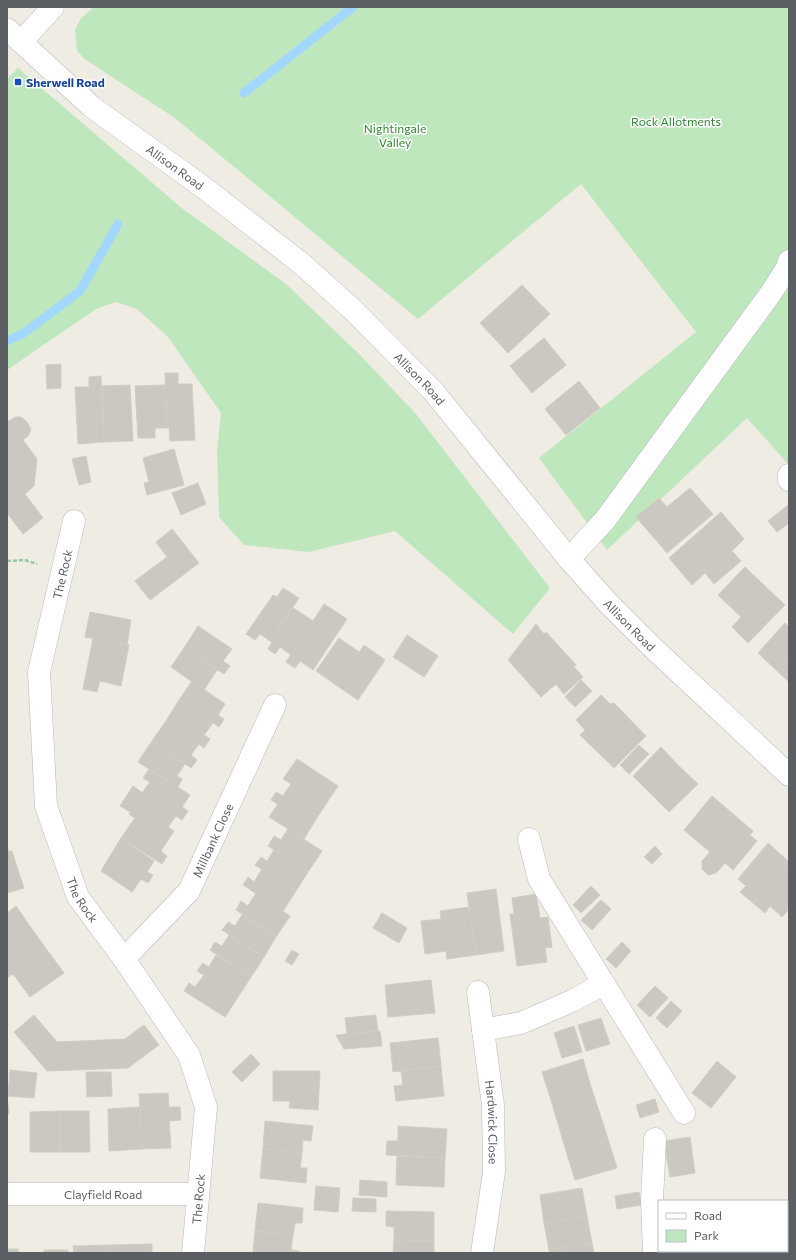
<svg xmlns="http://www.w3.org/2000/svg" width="796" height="1260" font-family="Commissioner,sans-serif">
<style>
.green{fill:#bfe7be}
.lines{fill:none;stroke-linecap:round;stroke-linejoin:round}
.stream{stroke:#a2d8ff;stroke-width:9}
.building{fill:#cbc8c2;stroke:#d3cdc1}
.minor-casing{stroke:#b6b9be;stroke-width:23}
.path{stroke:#97c8a4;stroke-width:2.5;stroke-dasharray:4 2;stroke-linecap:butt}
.minor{stroke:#fff;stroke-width:22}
.transit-dot{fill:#1a4fb4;stroke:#fff;stroke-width:1.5}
.labels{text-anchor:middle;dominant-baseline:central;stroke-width:3;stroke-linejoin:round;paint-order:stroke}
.transit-label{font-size:12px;font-weight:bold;fill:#164399;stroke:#fff;text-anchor:start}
.park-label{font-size:12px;fill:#318534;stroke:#fff}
.street-label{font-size:12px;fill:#5b5f64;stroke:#fff}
</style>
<rect width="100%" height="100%" fill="#eeece3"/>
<g class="green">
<path d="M 94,7 L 789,7 L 789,465 L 747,418 L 607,550 L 539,458 L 696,332 L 581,184 L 418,319 L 175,118 L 86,60 L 77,51 L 75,30 L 81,18 Z"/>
<path d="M 18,68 L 183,209 L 286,284 L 360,355 L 416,414 L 550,588 L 513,634 L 395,531 L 309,552 L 244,545 L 219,517 L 217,450 L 221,413 L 168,337 L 137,309 L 116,302 L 96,309 L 7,370 L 7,79 Z"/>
</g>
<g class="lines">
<g class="stream">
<path d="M 244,93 L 353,7"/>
<path d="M 7,341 L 24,333 L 80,291 L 118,224"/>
</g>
</g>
<g class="building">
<path d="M 522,285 L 550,314 L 508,353 L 480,323 Z"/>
<path d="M 544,338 L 566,365 L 532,393 L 510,366 Z"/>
<path d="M 61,364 L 61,388 L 47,389 L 46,365 Z"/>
<path d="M 165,373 L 178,373 L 178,384 L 192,384 L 195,440 L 170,441 L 169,427 L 167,428 Z"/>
<path d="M 101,376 L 104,442 L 78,444 L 75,387 L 89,387 L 89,377 Z"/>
<path d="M 579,381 L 600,408 L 566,435 L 545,409 Z"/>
<path d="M 130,385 L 133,441 L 104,442 L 102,386 Z"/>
<path d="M 165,385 L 167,428 L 155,428 L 155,438 L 138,438 L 135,386 Z"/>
<path d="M 15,417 L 21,417 L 27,422 L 31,430 L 28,436 L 23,440 L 37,459 L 34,486 L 25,494 L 43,518 L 23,534 L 7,513 L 7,420 L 9,421 Z"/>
<path d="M 174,449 L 184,485 L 147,495 L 144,483 L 149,482 L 143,458 Z"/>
<path d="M 86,456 L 91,482 L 79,485 L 72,459 Z"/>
<path d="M 198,483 L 206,504 L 181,515 L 172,493 Z"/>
<path d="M 690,488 L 713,514 L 667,553 L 636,517 L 659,498 L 667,507 Z"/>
<path d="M 788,505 L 789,523 L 777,532 L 768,521 Z"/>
<path d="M 721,512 L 744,539 L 732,551 L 741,561 L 714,584 L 705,573 L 692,585 L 669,558 Z"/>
<path d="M 172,529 L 199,563 L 150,600 L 135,581 L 167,557 L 156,542 Z"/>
<path d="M 745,567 L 785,605 L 748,643 L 732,627 L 741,617 L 718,595 Z"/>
<path d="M 283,588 L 299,598 L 270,641 L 260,634 L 255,640 L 246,634 L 273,595 L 277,597 Z"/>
<path d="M 324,604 L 347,619 L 313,670 L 300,661 L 295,668 L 286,662 Z"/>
<path d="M 293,608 L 313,621 L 291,655 L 280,647 L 275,654 L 268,649 L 272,642 L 270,641 Z"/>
<path d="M 90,612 L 131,620 L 127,645 L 85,637 Z"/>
<path d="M 785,623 L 789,627 L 789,657 L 776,670 L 758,653 Z"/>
<path d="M 536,624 L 544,634 L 546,632 L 576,665 L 574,667 L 583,677 L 564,694 L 556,684 L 541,697 L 508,660 Z"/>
<path d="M 198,626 L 232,649 L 223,661 L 230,666 L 224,674 L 184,648 Z"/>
<path d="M 407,635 L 438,656 L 424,677 L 393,657 Z"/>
<path d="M 93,638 L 129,645 L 121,686 L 100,681 L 97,692 L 83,689 Z"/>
<path d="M 339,638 L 359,652 L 336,685 L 316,671 Z"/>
<path d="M 364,645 L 385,660 L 358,700 L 336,685 Z"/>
<path d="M 184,648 L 217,670 L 204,690 L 171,667 Z"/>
<path d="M 789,657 L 789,682 L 776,670 Z"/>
<path d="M 581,680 L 592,691 L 575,707 L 565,697 Z"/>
<path d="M 192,681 L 225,704 L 218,715 L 224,719 L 219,727 L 179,700 Z"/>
<path d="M 601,695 L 610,704 L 614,703 L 646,736 L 614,768 L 580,735 L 585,730 L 576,720 Z"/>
<path d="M 179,700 L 213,723 L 204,735 L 210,739 L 204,748 L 166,721 Z"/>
<path d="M 166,721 L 199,744 L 191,755 L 197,760 L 191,768 L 152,741 Z"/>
<path d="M 152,741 L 185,764 L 177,776 L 182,779 L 178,787 L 138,762 Z"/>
<path d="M 639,745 L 649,754 L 629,774 L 620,765 Z"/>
<path d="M 661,747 L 679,766 L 651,794 L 633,776 Z"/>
<path d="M 297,759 L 338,786 L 318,816 L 284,794 L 291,784 L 283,779 Z"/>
<path d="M 679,766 L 698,784 L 669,812 L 651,794 Z"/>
<path d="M 149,769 L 190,795 L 182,807 L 188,811 L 182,820 L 142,793 L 150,782 L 143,778 Z"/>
<path d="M 133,786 L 176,816 L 168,827 L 174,831 L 168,840 L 129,814 L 130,812 L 120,806 Z"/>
<path d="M 276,792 L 283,796 L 284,794 L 318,816 L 304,839 L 269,817 L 278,804 L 271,800 Z"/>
<path d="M 712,796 L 732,813 L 703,846 L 684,830 Z"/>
<path d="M 732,813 L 753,831 L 750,835 L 757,841 L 733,870 L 725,863 L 716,873 L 708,875 L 702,869 L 702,861 L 710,852 L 703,846 Z"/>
<path d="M 135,818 L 168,840 L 161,851 L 167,856 L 162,864 L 121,838 Z"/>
<path d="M 288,829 L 322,851 L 308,872 L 268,846 L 274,836 L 281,840 Z"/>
<path d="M 121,838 L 154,861 L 147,872 L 153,875 L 148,883 L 141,879 L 132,892 L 101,871 Z"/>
<path d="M 768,843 L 788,861 L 753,903 L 740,892 L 746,886 L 738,879 Z"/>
<path d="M 7,846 L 9,852 L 12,851 L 15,861 L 7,864 Z"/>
<path d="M 655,846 L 662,854 L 652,864 L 644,857 Z"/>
<path d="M 274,850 L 308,872 L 296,891 L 255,865 L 261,857 L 267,861 Z"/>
<path d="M 15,861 L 24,888 L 7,893 L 7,864 Z"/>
<path d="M 788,861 L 789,909 L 782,917 L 770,906 L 765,913 L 753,903 Z"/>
<path d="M 262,869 L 296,891 L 283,911 L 243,885 L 248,877 L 254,882 Z"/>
<path d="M 591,886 L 600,895 L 581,913 L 573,905 Z"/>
<path d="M 496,889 L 504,951 L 476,955 L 467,893 Z"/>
<path d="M 256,893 L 290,916 L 276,937 L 236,910 L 241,901 L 248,906 Z"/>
<path d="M 536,894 L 540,918 L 548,917 L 552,947 L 545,948 L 547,962 L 517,966 L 510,914 L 514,914 L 512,898 Z"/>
<path d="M 601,900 L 611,909 L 592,930 L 581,920 Z"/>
<path d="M 16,906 L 32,929 L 7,946 L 7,913 Z"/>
<path d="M 469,907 L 476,955 L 447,959 L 446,951 L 425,954 L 421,921 L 441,919 L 440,911 Z"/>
<path d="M 382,913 L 407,928 L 399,943 L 373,928 Z"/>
<path d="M 242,915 L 276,937 L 264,957 L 222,930 L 228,922 L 235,926 Z"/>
<path d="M 32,929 L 47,950 L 7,978 L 7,946 Z"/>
<path d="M 229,935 L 264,957 L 251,977 L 210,950 L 215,942 L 222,946 Z"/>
<path d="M 622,942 L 631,951 L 616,968 L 606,959 Z"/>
<path d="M 47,950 L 64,973 L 30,997 L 13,974 Z"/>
<path d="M 292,950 L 299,954 L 292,965 L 285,961 Z"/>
<path d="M 216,955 L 251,977 L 238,997 L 197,971 L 203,963 L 209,967 Z"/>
<path d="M 204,975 L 238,997 L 225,1017 L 184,991 L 189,983 L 195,987 Z"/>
<path d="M 431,980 L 435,1013 L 388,1017 L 385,985 Z"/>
<path d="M 655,986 L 668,998 L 650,1017 L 637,1005 Z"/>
<path d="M 671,1001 L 682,1011 L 667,1028 L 656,1018 Z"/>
<path d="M 34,1015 L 57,1042 L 125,1039 L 144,1025 L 159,1045 L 128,1068 L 47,1071 L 14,1032 Z"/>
<path d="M 376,1015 L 378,1031 L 347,1034 L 345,1018 Z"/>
<path d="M 601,1018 L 610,1044 L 586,1051 L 578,1025 Z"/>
<path d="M 574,1026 L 582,1052 L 562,1058 L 554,1033 Z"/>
<path d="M 380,1031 L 382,1046 L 344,1049 L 336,1035 Z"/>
<path d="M 438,1038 L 441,1066 L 393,1072 L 390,1043 Z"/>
<path d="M 251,1054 L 260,1064 L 242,1082 L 232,1072 Z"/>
<path d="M 583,1059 L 591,1087 L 551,1100 L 542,1072 Z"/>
<path d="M 717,1061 L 736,1077 L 711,1108 L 692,1093 Z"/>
<path d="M 441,1066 L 444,1096 L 396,1101 L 394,1086 L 403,1085 L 401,1071 Z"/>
<path d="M 10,1070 L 37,1073 L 34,1098 L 8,1096 Z"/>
<path d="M 273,1071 L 320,1071 L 318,1110 L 289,1108 L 290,1101 L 273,1101 Z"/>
<path d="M 86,1072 L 111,1072 L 112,1096 L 87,1097 Z"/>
<path d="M 591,1087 L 600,1114 L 559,1127 L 551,1100 Z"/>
<path d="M 168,1093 L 169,1107 L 180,1107 L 181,1120 L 169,1121 L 171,1148 L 142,1149 L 139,1094 Z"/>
<path d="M 7,1099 L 9,1112 L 7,1117 Z"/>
<path d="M 655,1099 L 659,1112 L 640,1118 L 636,1105 Z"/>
<path d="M 140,1107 L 142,1149 L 109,1151 L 108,1109 Z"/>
<path d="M 59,1111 L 89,1111 L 90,1152 L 59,1152 Z"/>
<path d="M 59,1111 L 59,1152 L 30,1152 L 30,1112 Z"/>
<path d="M 600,1114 L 608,1139 L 566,1151 L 559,1127 Z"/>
<path d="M 265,1121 L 313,1126 L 311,1141 L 303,1140 L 302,1153 L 263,1149 Z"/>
<path d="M 398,1126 L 447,1129 L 445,1158 L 386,1155 L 387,1141 L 398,1141 Z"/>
<path d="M 690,1137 L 695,1173 L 670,1177 L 664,1141 Z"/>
<path d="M 608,1139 L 617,1168 L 575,1180 L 566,1151 Z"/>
<path d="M 263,1149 L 302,1153 L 300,1168 L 307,1168 L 306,1183 L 260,1178 Z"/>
<path d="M 397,1156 L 445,1158 L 444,1187 L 396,1185 Z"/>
<path d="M 360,1180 L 387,1182 L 387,1197 L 359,1195 Z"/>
<path d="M 316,1186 L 340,1188 L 338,1212 L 314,1210 Z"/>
<path d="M 582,1188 L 587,1216 L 544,1223 L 540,1195 Z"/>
<path d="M 639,1192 L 641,1205 L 617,1209 L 615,1196 Z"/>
<path d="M 353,1198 L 376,1199 L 376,1212 L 352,1211 Z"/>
<path d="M 258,1203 L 303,1208 L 302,1223 L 295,1223 L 293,1235 L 255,1231 Z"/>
<path d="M 386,1211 L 434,1212 L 434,1241 L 394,1240 L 394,1227 L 386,1226 Z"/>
<path d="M 587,1216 L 592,1243 L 549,1250 L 544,1223 Z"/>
<path d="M 255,1231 L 293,1235 L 291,1250 L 299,1251 L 299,1253 L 253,1253 Z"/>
<path d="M 394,1240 L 434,1241 L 434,1253 L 393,1253 Z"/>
<path d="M 592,1243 L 594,1253 L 550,1253 L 549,1250 Z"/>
<path d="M 152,1244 L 152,1253 L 112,1253 L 111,1245 Z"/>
<path d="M 111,1245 L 112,1253 L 74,1253 L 73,1246 Z"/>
<rect x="7" y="1249" width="11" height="4"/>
<rect x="44" y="1250" width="24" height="3"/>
<path d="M 731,1251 L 778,1251 L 779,1253 L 732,1253 Z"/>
</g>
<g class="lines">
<defs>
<g id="minor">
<path id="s1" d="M 7,29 L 92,107 L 203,187 L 302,264 L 353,310 L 433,391 L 569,559 L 608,603 L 651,646 L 789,775"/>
<path d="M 21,42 L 53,7"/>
<path d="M 789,475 L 789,480"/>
<path id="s2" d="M 74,521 L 39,672 L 46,806 L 78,897 L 124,959 L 189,1055 L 206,1107 L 193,1253"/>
<path d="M 569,559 L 605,520 L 771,293 L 787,268 L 789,261"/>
<path d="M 529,839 L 539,879 L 684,1113"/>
<path id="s3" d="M 124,959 L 189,891 L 275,705"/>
<path id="s4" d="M 478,992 L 493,1105 L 494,1172 L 482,1253"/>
<path d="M 483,1030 L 521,1023 L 574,1000 L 603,984"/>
<path id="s5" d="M 7,1194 L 198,1194"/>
<path d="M 654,1253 L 652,1200 L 655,1139"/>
</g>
</defs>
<use href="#minor" class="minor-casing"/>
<path class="path" d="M 7,561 L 25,560 L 37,564"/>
<use href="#minor" class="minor"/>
</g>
<rect class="transit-dot" x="14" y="78" width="8" height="8" rx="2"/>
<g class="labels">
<g class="transit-label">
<text x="26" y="82">Sherwell Road</text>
</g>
<g class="park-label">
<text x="676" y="121">Rock Allotments</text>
<text x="395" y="128">Nightingale<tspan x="395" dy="14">Valley</tspan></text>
</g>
<g class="street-label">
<text stroke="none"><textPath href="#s1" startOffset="218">Allison Road</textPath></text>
<text stroke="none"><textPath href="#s1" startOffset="542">Allison Road</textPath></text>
<text transform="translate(62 574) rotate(-77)">The Rock</text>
<text stroke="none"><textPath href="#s1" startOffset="866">Allison Road</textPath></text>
<text stroke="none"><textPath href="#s3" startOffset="150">Millbank Close</textPath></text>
<text stroke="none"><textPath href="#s2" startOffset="390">The Rock</textPath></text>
<text stroke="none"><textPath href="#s4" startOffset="131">Hardwick Close</textPath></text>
<text stroke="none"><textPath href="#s5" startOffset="96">Clayfield Road</textPath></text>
<text transform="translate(198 1199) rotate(-85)">The Rock</text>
</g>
</g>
<rect width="796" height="1260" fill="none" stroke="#5b5f64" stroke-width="16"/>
<rect x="658" y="1200" width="130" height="52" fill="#ffffff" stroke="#bdbfc1"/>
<rect x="666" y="1213" width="20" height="6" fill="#ffffff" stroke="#bdbfc1"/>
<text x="694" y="1220" font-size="12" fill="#5b5f64">Road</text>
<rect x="666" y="1230" width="20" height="12" fill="#bfe7be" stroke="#bdbfc1"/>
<text x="694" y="1240" font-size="12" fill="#5b5f64">Park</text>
</svg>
